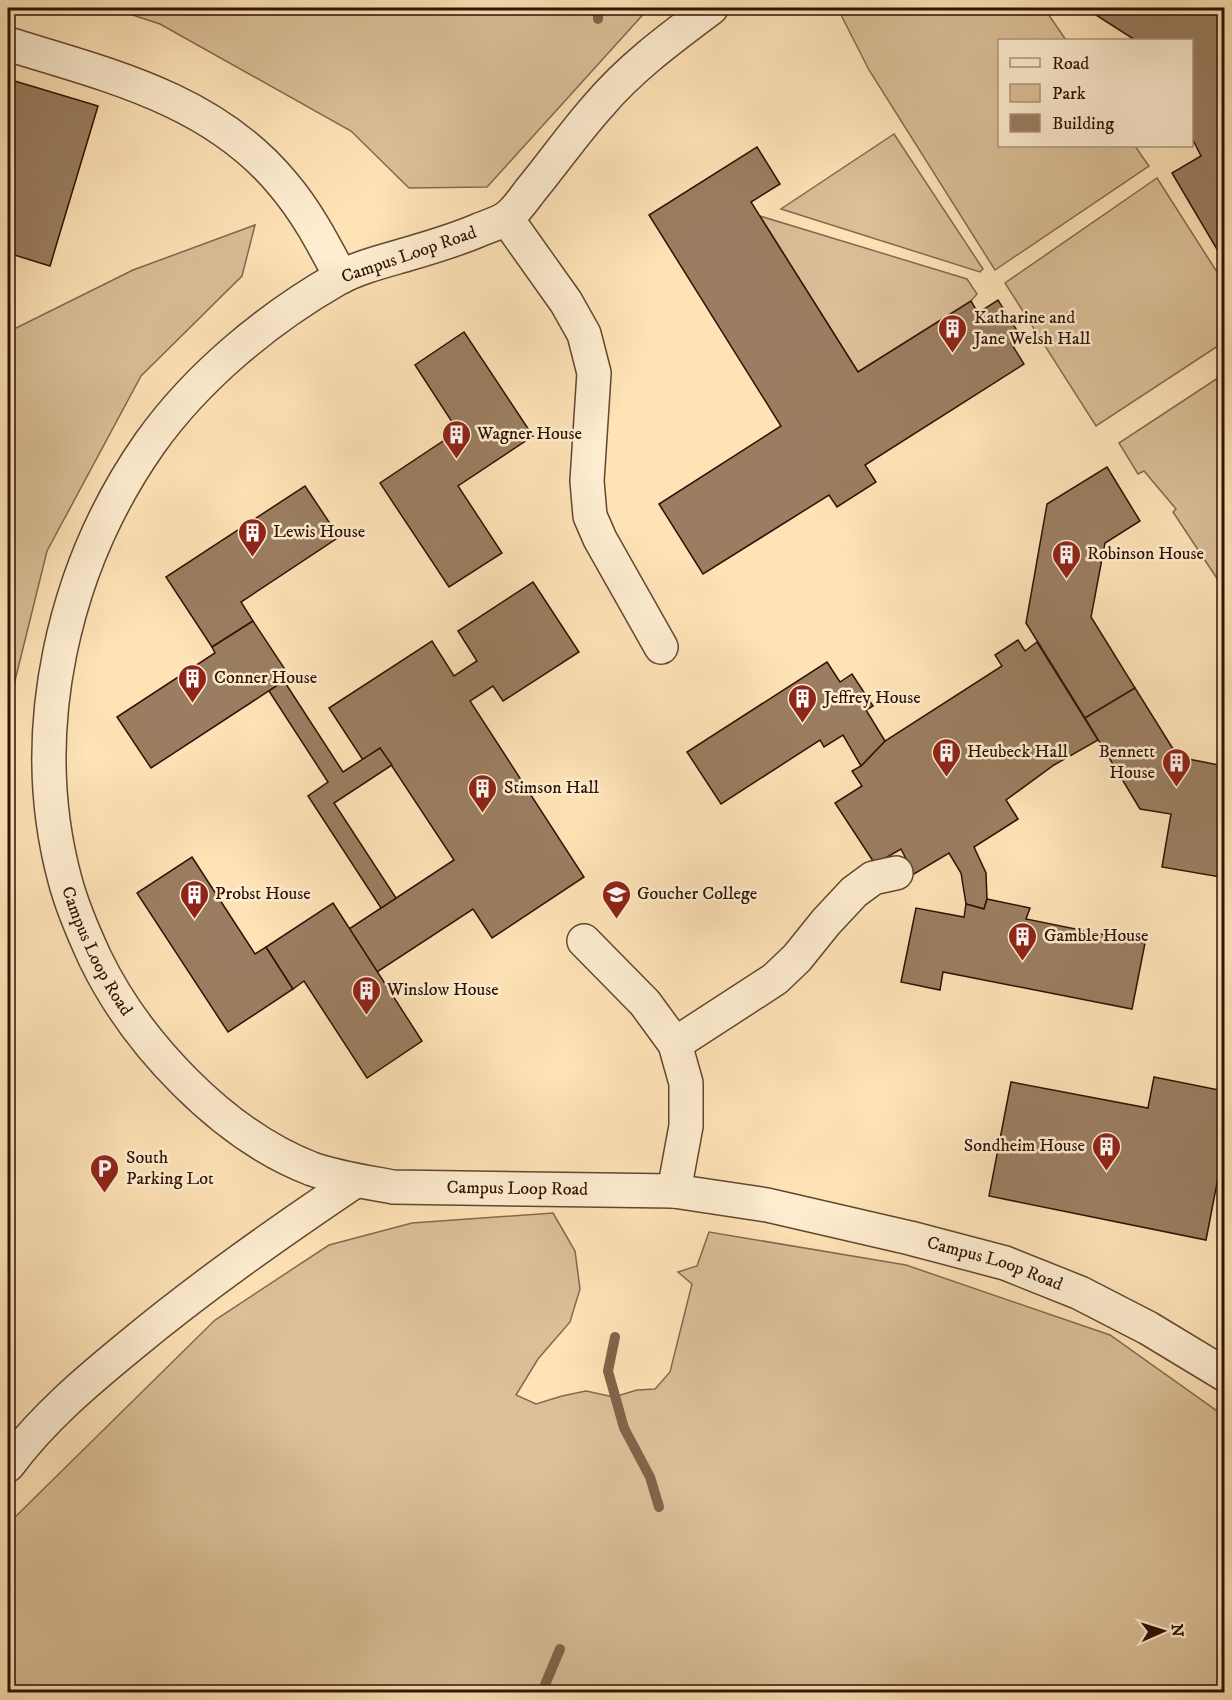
<svg xmlns="http://www.w3.org/2000/svg" width="1232" height="1700" font-family="'IM FELL DW Pica',serif">
<style>
.green{fill:#dbbf98;stroke:#85684e;stroke-width:1.5}
.lines{fill:none;stroke-linecap:round;stroke-linejoin:round}
.stream{stroke:#81644a;stroke-width:10}
.building{fill:#9b7e61;stroke:#2f1103;stroke-width:1.5}
.minor-casing{stroke:#634630;stroke-width:36}
.minor{stroke:#feedd0;stroke-width:33}
.labels{text-anchor:middle;dominant-baseline:central;stroke-width:5;stroke-linejoin:round;paint-order:stroke}
.street-label{font-size:18px;fill:#2f1103;stroke:#feedd0}
.poi-label{font-size:18px;fill:#2f1103;stroke:#feedd0;text-anchor:start}
</style>
<rect width="100%" height="100%" fill="#fee3b7"/>
<filter id="stains"><feTurbulence type="fractalNoise" baseFrequency=".00333" numOctaves="4"/><feColorMatrix values="0 0 0 0 .2 0 0 0 0 .09 0 0 0 0 .02 0 0 0 .5 -.17"/></filter>
<radialGradient id="worn" r=".72"><stop offset=".6" stop-color="#630" stop-opacity="0"/><stop offset="1" stop-color="#630" stop-opacity=".3"/></radialGradient>
<g class="green">
<path d="M 111,8 L 649,8 L 487,187 L 409,188 L 351,131 L 160,24 Z"/>
<path d="M 842,8 L 1044,8 L 1066,40 L 1000,40 L 1000,146 L 1135,146 L 1149,166 L 995,270 L 869,70 L 839,11 Z"/>
<path d="M 894,134 L 983,269 L 980,272 L 781,209 Z"/>
<path d="M 1157,178 L 1224,283 L 1224,342 L 1096,426 L 1005,283 Z"/>
<path d="M 760,216 L 967,279 L 977,294 L 971,301 L 858,372 Z"/>
<path d="M 255,225 L 242,276 L 141,376 L 47,551 L 8,709 L 8,332 L 133,270 Z"/>
<path d="M 1224,374 L 1224,589 L 1173,512 L 1176,509 L 1144,471 L 1138,474 L 1119,443 Z"/>
<path d="M 553,1213 L 575,1251 L 580,1289 L 570,1322 L 538,1359 L 516,1395 L 536,1404 L 562,1396 L 586,1391 L 614,1397 L 637,1390 L 655,1389 L 670,1372 L 692,1284 L 678,1272 L 697,1266 L 709,1232 L 906,1265 L 1110,1335 L 1224,1416 L 1224,1692 L 8,1692 L 8,1524 L 215,1320 L 329,1245 L 412,1223 Z"/>
</g>
<g class="lines">
<g class="stream">
<path d="M 598,19 L 598,8"/>
<path d="M 615,1337 L 608,1371 L 624,1428 L 650,1477 L 659,1507"/>
<path d="M 542,1692 L 560,1649"/>
</g>
</g>
<g class="building">
<path d="M 1085,8 L 1224,8 L 1224,247 L 1218,251 L 1172,173 L 1201,156 L 1192,138 L 1192,40 L 1135,40 Z"/>
<path d="M 8,79 L 98,106 L 50,266 L 8,253 Z"/>
<path d="M 757,147 L 780,184 L 751,202 L 858,372 L 971,301 L 978,313 L 998,300 L 1021,337 L 1011,343 L 1024,364 L 865,465 L 876,482 L 837,507 L 829,495 L 703,574 L 659,504 L 781,426 L 649,215 Z"/>
<path d="M 464,332 L 533,436 L 458,486 L 502,553 L 449,587 L 380,483 L 458,431 L 415,365 Z"/>
<path d="M 1107,467 L 1140,521 L 1105,543 L 1091,617 L 1135,688 L 1085,718 L 1026,623 L 1047,504 Z"/>
<path d="M 305,486 L 339,537 L 241,602 L 253,621 L 212,647 L 166,577 Z"/>
<path d="M 533,582 L 579,652 L 503,701 L 493,686 L 470,701 L 584,877 L 492,938 L 473,909 L 377,972 L 349,929 L 454,860 L 380,748 L 363,760 L 329,708 L 432,641 L 454,676 L 477,661 L 458,631 Z"/>
<path d="M 253,621 L 290,677 L 151,768 L 117,717 L 215,653 L 212,647 Z"/>
<path d="M 1018,640 L 1025,651 L 1037,642 L 1098,740 L 1054,765 L 1006,800 L 1018,819 L 974,847 L 986,873 L 987,899 L 984,909 L 966,904 L 961,873 L 949,853 L 914,874 L 901,849 L 875,864 L 835,803 L 862,786 L 852,771 L 861,766 L 885,741 L 1002,666 L 995,655 Z"/>
<path d="M 827,662 L 840,682 L 852,674 L 873,706 L 866,710 L 885,741 L 861,766 L 843,735 L 824,747 L 820,740 L 721,804 L 687,752 Z"/>
<path d="M 284,681 L 343,772 L 380,748 L 392,765 L 334,803 L 396,898 L 381,908 L 308,796 L 328,782 L 269,691 Z"/>
<path d="M 1135,688 L 1178,757 L 1224,766 L 1224,850 L 1220,877 L 1162,867 L 1171,814 L 1140,809 L 1085,718 Z"/>
<path d="M 192,857 L 255,954 L 266,947 L 293,989 L 228,1032 L 137,893 Z"/>
<path d="M 987,899 L 1030,908 L 1026,919 L 1145,943 L 1132,1009 L 943,972 L 940,990 L 901,982 L 916,908 L 964,917 L 966,904 L 984,909 Z"/>
<path d="M 333,903 L 422,1041 L 367,1078 L 304,981 L 293,989 L 266,947 Z"/>
<path d="M 1154,1077 L 1224,1091 L 1219,1123 L 1224,1125 L 1224,1147 L 1206,1240 L 989,1196 L 1011,1082 L 1148,1108 Z"/>
</g>
<g class="lines">
<defs>
<g id="minor">
<path id="s1" d="M 711,8 C 671,38 631,67 598,106 C 574,133 553,163 530,191 C 524,199 517,209 509,216 C 501,223 488,226 479,230 C 456,240 432,247 408,254 C 384,261 359,267 337,279 C 267,319 197,377 150,443 C 63,567 25,732 65,880 C 72,907 83,932 95,958 C 136,1043 223,1135 312,1169 C 338,1178 366,1182 393,1187 L 674,1191 L 767,1205 L 910,1238 L 1005,1263 L 1080,1293 L 1148,1328 L 1224,1374"/>
<path d="M 8,44 C 108,75 213,99 283,184 C 307,212 324,245 341,277"/>
<path d="M 507,219 L 566,302 L 584,334 L 594,373 L 587,481 L 590,516 L 600,539 L 661,647"/>
<path d="M 584,941 L 645,1003 L 675,1044 L 686,1083 L 686,1126 L 674,1191"/>
<path d="M 675,1044 L 775,979 L 797,958 L 826,922 L 854,892 L 873,878 L 896,873"/>
<path d="M 8,1465 C 42,1419 87,1381 131,1345 C 202,1286 278,1233 355,1181"/>
</g>
</defs>
<use href="#minor" class="minor-casing"/>
<use href="#minor" class="minor"/>
</g>
<defs>
<symbol id="building-pin" viewBox="-11 -11 22 30"><path d="M0 17L-7.5 6A9.5 9.5 0 1 1 7.5 6Z" fill="#8f2418" stroke="#feedd0"/><path d="M-4-6H4V6H1V3H-1V6H-4ZM-2.5-4.3h1.7v1.8h-1.7ZM.8-4.3h1.7v1.8H.8ZM-2.5-1h1.7V.8h-1.7ZM.8-1h1.7V.8H.8Z" fill="#fff"/></symbol>
<symbol id="university-pin" viewBox="-11 -11 22 30"><path d="M0 17L-7.5 6A9.5 9.5 0 1 1 7.5 6Z" fill="#8f2418" stroke="#feedd0"/><path d="M0-5L7-2L0 1L-7-2ZM-4 1L0 2.5L4 1V4Q0 6-4 4Z" fill="#fff"/></symbol>
<symbol id="parking-pin" viewBox="-11 -11 22 30"><path d="M0 17L-7.5 6A9.5 9.5 0 1 1 7.5 6Z" fill="#8f2418" stroke="#feedd0"/><path d="M-3.5-5.5H1a3.5 3.5 0 0 1 0 7H-1V5.5H-3.5ZM-1-3.4V-.6H.8a1.4 1.4 0 0 0 0-2.8Z" fill="#fff"/></symbol>
</defs>
<g fill-rule="evenodd">
<use href="#building-pin" x="936" y="312" width="33" height="45"/>
<use href="#building-pin" x="440" y="418" width="33" height="45"/>
<use href="#building-pin" x="236" y="516" width="33" height="45"/>
<use href="#building-pin" x="1050" y="538" width="33" height="45"/>
<use href="#building-pin" x="176" y="662" width="33" height="45"/>
<use href="#building-pin" x="786" y="682" width="33" height="45"/>
<use href="#building-pin" x="930" y="736" width="33" height="45"/>
<use href="#building-pin" x="1160" y="746" width="33" height="45"/>
<use href="#building-pin" x="466" y="772" width="33" height="45"/>
<use href="#building-pin" x="178" y="878" width="33" height="45"/>
<use href="#university-pin" x="600" y="878" width="33" height="45"/>
<use href="#building-pin" x="1006" y="920" width="33" height="45"/>
<use href="#building-pin" x="350" y="974" width="33" height="45"/>
<use href="#building-pin" x="1090" y="1130" width="33" height="45"/>
<use href="#parking-pin" x="88" y="1152" width="33" height="45"/>
</g>
<g class="labels">
<g class="street-label">
<text transform="translate(409 255) rotate(-19)">Campus Loop Road</text>
<text stroke="none"><textPath href="#s1" startOffset="1263">Campus Loop Road</textPath></text>
<text stroke="none"><textPath href="#s1" startOffset="1785">Campus Loop Road</textPath></text>
<text stroke="none"><textPath href="#s1" startOffset="2271">Campus Loop Road</textPath></text>
</g>
<g class="poi-label">
<text x="974" y="318">Katharine and<tspan x="974" dy="21">Jane Welsh Hall</tspan></text>
<text x="477" y="434">Wagner House</text>
<text x="273" y="532">Lewis House</text>
<text x="1087" y="554">Robinson House</text>
<text x="214" y="678">Conner House</text>
<text x="824" y="698">Jeffrey House</text>
<text x="967" y="752">Heubeck Hall</text>
<text x="1155" y="752" text-anchor="end">Bennett<tspan x="1155" dy="21">House</tspan></text>
<text x="504" y="788">Stimson Hall</text>
<text x="215" y="894">Probst House</text>
<text x="637" y="894">Goucher College</text>
<text x="1044" y="936">Gamble House</text>
<text x="387" y="990">Winslow House</text>
<text x="1085" y="1146" text-anchor="end">Sondheim House</text>
<text x="126" y="1158">South<tspan x="126" dy="21">Parking Lot</tspan></text>
</g>
</g>
<rect width="1232" height="1700" fill="none" stroke="#fee3b7" stroke-width="30"/>
<rect x="9" y="9" width="1214" height="1682" fill="none" stroke="#2f1103" stroke-width="3"/>
<rect x="15" y="15" width="1202" height="1670" fill="none" stroke="#2f1103" stroke-width="1.5"/>
<rect x="998" y="39" width="195" height="108" fill="#feedd0" stroke="#ab957e" stroke-width="1.5"/>
<rect x="1010" y="58" width="30" height="9" fill="#feedd0" stroke="#ab957e" stroke-width="1.5"/>
<text x="1052" y="69" font-size="18" fill="#2f1103">Road</text>
<rect x="1010" y="84" width="30" height="18" fill="#dbbf98" stroke="#ab957e" stroke-width="1.5"/>
<text x="1052" y="99" font-size="18" fill="#2f1103">Park</text>
<rect x="1010" y="114" width="30" height="18" fill="#9b7e61" stroke="#ab957e" stroke-width="1.5"/>
<text x="1052" y="129" font-size="18" fill="#2f1103">Building</text>
<g transform="translate(1163 1631) rotate(87)" stroke="#feedd0" stroke-width="4.5" paint-order="stroke">
<path d="M0-4.5L10 22L0 15L-10 22Z" fill="#2f1103"/>
<text y="-9" font-size="16" font-weight="bold" text-anchor="middle" fill="#2f1103">N</text>
</g>
<rect width="100%" height="100%" filter="url(#stains)"/>
<rect width="100%" height="100%" fill="url(#worn)"/>
</svg>
